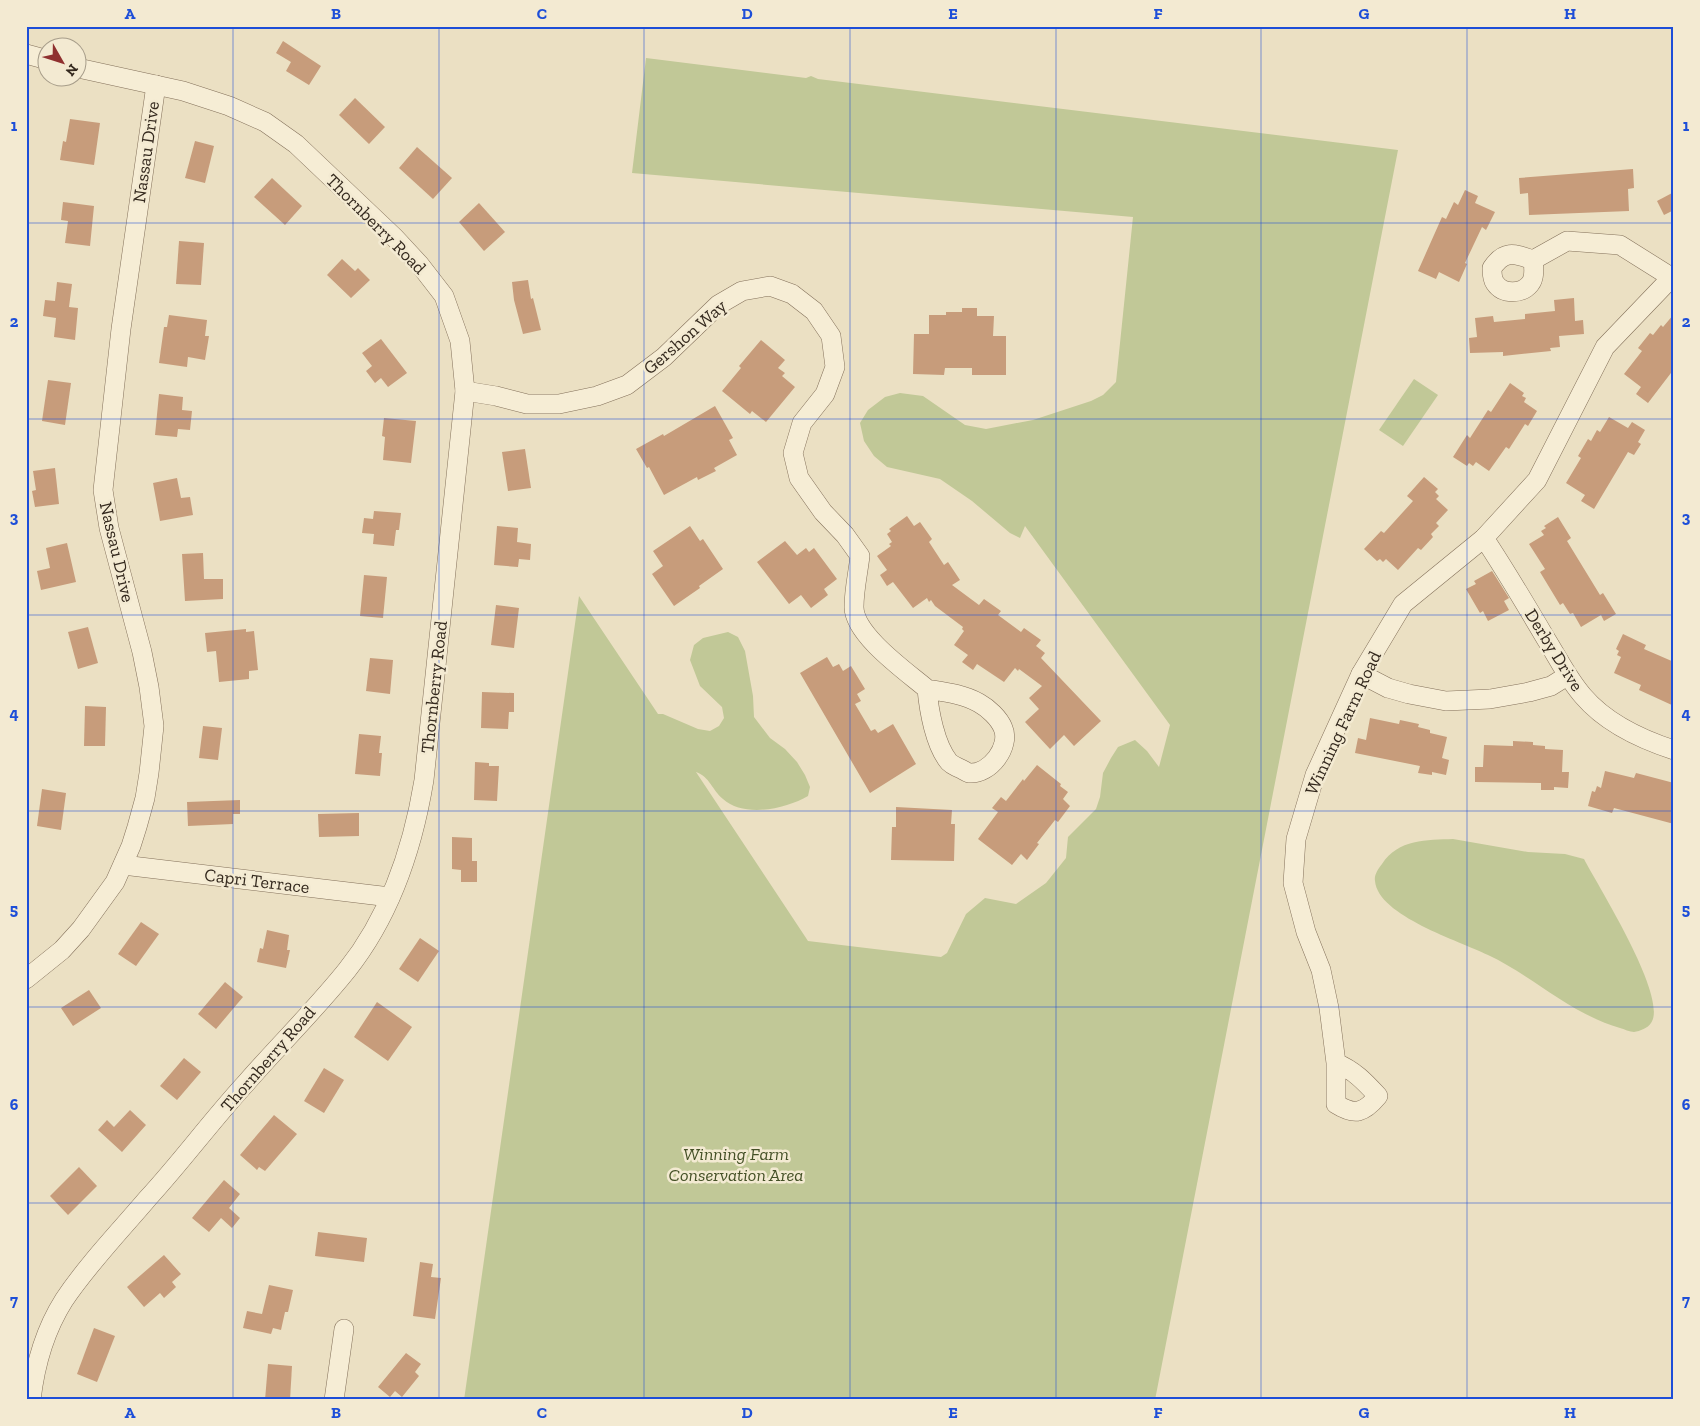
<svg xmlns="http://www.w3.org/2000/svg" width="1700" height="1426" font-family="'Zilla Slab',serif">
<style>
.green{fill:#c1c897}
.building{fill:#c79c7b}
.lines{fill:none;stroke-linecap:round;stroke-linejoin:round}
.minor-casing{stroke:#84715b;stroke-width:20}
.minor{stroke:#f6edd5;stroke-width:19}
.grid{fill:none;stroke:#1d4ed8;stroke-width:1;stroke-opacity:0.55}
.labels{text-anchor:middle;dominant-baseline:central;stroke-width:5;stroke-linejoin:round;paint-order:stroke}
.street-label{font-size:18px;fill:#34291e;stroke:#f3ead2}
.park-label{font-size:18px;font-style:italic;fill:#445026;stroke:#f3ead2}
.neatline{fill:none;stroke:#1d4ed8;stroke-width:2}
.grid-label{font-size:16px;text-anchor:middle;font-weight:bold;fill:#1d4ed8}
</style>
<rect width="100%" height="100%" fill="#ebe0c3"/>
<g class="green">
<path d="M 646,58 L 806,78 L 811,76 L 818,79 L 1398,150 L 1155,1400 L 464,1400 L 579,596 L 658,714 L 663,714 L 698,729 L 710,731 L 719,726 L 724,718 L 722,707 L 700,686 L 690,660 L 694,645 L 703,638 L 728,632 L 738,637 L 745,651 L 753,696 L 754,717 L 770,738 L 785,749 L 797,762 L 805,775 L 810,787 L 808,796 C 786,809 744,818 723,799 C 712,790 710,777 696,772 L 808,941 L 941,957 L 947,953 L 966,914 L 985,898 L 1016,904 L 1046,883 L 1066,858 L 1068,837 L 1096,809 L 1100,797 L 1103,773 L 1111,758 L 1118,747 L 1135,740 L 1147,751 L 1159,767 L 1170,725 L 1025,526 L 1020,538 L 1010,533 L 972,501 L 940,479 L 887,467 L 874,456 L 864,441 L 860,423 L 868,410 L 885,397 L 900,393 L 923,396 L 965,425 L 986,429 L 1033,420 L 1091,401 L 1103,395 L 1116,382 L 1133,217 L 632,173 Z"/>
<path d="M 1414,379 L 1438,395 L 1403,446 L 1379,430 Z"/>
<path d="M 1453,839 L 1528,852 L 1565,854 L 1584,859 C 1598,886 1669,998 1651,1023 C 1648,1028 1640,1031 1634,1032 C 1630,1032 1624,1029 1620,1028 C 1571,1014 1533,976 1488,955 C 1460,941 1378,916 1375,881 C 1374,875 1378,869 1382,864 C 1398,839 1427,840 1453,839 Z"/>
</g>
<g class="building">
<path d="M 283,41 L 321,66 L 309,85 L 286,71 L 291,62 L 276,53 Z"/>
<path d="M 355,98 L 385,127 L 369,144 L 339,115 Z"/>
<path d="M 70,119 L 100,123 L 94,165 L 60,160 L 63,141 L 66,142 Z"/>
<path d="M 195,141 L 214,146 L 205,183 L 185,178 Z"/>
<path d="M 417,147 L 452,178 L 433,199 L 399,168 Z"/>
<path d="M 1633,169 L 1634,188 L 1628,189 L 1629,211 L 1529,215 L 1528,193 L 1520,194 L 1519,178 Z"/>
<path d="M 272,178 L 302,206 L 285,225 L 254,197 Z"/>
<path d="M 1465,190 L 1478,196 L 1475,203 L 1495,212 L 1486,230 L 1482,227 L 1465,263 L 1467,264 L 1459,282 L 1439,272 L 1436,279 L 1418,271 L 1442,217 L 1446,219 L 1454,202 L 1458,205 Z"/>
<path d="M 1674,192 L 1674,210 L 1664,215 L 1657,201 Z"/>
<path d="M 63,202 L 94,206 L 90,246 L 65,243 L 68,221 L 61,220 Z"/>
<path d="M 479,203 L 505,232 L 484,251 L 459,222 Z"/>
<path d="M 179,241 L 204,243 L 201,285 L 176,284 Z"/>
<path d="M 342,259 L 355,271 L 358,268 L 370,280 L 351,298 L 327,275 Z"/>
<path d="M 528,280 L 531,299 L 533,298 L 541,330 L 523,334 L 514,300 L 512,282 Z"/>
<path d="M 57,282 L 72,284 L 69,307 L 78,308 L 75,340 L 54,337 L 56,318 L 43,316 L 45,300 L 55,301 Z"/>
<path d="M 1574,298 L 1575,321 L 1583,320 L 1584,334 L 1559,336 L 1560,347 L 1550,348 L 1551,351 L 1503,356 L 1503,352 L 1470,353 L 1469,338 L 1477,337 L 1475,318 L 1493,316 L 1494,322 L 1525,319 L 1525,314 L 1555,311 L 1554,300 Z"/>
<path d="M 962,308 L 977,308 L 977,316 L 994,316 L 993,336 L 1006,336 L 1006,375 L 972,375 L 972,368 L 945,368 L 944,375 L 913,374 L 914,334 L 929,334 L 929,315 L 946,315 L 946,312 L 962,312 Z"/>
<path d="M 1674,314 L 1674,369 L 1648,403 L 1636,394 L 1641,387 L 1624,374 L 1642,351 L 1638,348 L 1650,333 L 1653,335 L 1661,325 L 1663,327 Z"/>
<path d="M 169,315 L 207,320 L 205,336 L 209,336 L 205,360 L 188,357 L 187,367 L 159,363 L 164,327 L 167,327 Z"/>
<path d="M 381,339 L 407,373 L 388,387 L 381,378 L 375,383 L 366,371 L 372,366 L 362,353 Z"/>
<path d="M 761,340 L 785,360 L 778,368 L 785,373 L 782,376 L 795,387 L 766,422 L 752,411 L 750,414 L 722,391 L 741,368 L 739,366 Z"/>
<path d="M 48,380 L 71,383 L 65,425 L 42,421 Z"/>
<path d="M 1510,383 L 1524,393 L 1522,396 L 1526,398 L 1524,402 L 1537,411 L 1528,426 L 1525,424 L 1509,449 L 1506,447 L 1489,471 L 1476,462 L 1473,466 L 1469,463 L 1467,466 L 1453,457 L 1467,435 L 1470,438 L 1488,410 L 1491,412 Z"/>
<path d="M 159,394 L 183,397 L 182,410 L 192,411 L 190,430 L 178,429 L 177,437 L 155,435 Z"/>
<path d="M 715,406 L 733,438 L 729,440 L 737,455 L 714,468 L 716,471 L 698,480 L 697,477 L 664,495 L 649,467 L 647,468 L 636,449 L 663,434 L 664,436 Z"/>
<path d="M 1609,417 L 1628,428 L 1632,422 L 1645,430 L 1638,442 L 1641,444 L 1634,455 L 1628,452 L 1594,509 L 1581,501 L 1585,495 L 1566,483 L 1581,458 L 1578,456 L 1588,439 L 1591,441 L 1597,430 L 1600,432 Z"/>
<path d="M 384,418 L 416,421 L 411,463 L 383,460 L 385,437 L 382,436 Z"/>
<path d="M 525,449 L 531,488 L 508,491 L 502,452 Z"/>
<path d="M 55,468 L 59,504 L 35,507 L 32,491 L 36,490 L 33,471 Z"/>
<path d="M 1424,477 L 1438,489 L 1435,492 L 1439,496 L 1436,499 L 1448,510 L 1436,523 L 1439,526 L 1431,534 L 1433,537 L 1421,550 L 1418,548 L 1398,570 L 1386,559 L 1383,562 L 1380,559 L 1377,561 L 1364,549 L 1381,531 L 1384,533 L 1413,501 L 1407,496 Z"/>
<path d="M 177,478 L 181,498 L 190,497 L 193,515 L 160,521 L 153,483 Z"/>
<path d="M 374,511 L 401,513 L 399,530 L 396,530 L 394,546 L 373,544 L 374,534 L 362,533 L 364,518 L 373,519 Z"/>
<path d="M 907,516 L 914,526 L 920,522 L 932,539 L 929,542 L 944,565 L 948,562 L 960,580 L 952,585 L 979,605 L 984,599 L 1001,611 L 998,615 L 1021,632 L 1024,628 L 1041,640 L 1036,646 L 1045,653 L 1041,658 L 1101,721 L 1074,746 L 1064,735 L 1050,749 L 1025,722 L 1039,709 L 1029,698 L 1042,686 L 1019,669 L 1018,671 L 1015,668 L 1004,682 L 977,664 L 973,670 L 962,662 L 968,655 L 954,645 L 964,631 L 962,629 L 963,627 L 935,606 L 931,600 L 929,602 L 927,598 L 913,608 L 893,582 L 887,586 L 880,575 L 887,570 L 877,556 L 891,546 L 889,544 L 892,542 L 887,534 L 891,531 L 889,529 Z"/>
<path d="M 1558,517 L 1571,538 L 1567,541 L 1600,595 L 1603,593 L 1616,614 L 1604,621 L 1601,615 L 1581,627 L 1573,613 L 1570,614 L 1563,603 L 1560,605 L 1540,572 L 1545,569 L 1529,544 L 1544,535 L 1541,531 L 1546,528 L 1544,526 Z"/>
<path d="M 497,526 L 518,528 L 517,542 L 531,544 L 530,560 L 519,559 L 518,567 L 494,565 Z"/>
<path d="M 690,526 L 700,541 L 703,539 L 723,569 L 699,586 L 700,588 L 674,606 L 652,574 L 663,566 L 653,551 Z"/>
<path d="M 785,541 L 797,555 L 806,548 L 809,552 L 814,548 L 837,579 L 824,589 L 828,595 L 811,608 L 801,595 L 789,604 L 757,562 Z"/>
<path d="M 67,543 L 76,582 L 41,590 L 37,571 L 50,568 L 46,548 Z"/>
<path d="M 203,553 L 204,579 L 223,579 L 223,599 L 185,601 L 182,554 Z"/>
<path d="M 1492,571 L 1509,598 L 1504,601 L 1509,610 L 1488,621 L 1483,611 L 1480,613 L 1466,589 L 1476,584 L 1474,581 Z"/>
<path d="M 364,575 L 387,577 L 383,618 L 360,616 Z"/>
<path d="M 496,605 L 519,608 L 514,648 L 491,645 Z"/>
<path d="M 88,627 L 98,663 L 78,669 L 68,632 Z"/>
<path d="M 246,629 L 246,632 L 254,631 L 258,670 L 249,671 L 249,679 L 219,682 L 216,651 L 207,652 L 205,633 Z"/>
<path d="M 1623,634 L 1646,645 L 1644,649 L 1674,662 L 1674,706 L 1639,690 L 1641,685 L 1614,673 L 1621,657 L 1617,655 L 1619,651 L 1616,649 Z"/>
<path d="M 827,657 L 833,667 L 839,664 L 843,671 L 851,666 L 865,689 L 857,694 L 861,701 L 855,704 L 871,731 L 875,729 L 878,733 L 893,724 L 916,764 L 870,793 L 800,673 Z"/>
<path d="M 370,658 L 393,660 L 390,694 L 366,691 Z"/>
<path d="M 482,692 L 514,693 L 514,712 L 509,712 L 508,729 L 481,728 Z"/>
<path d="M 85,706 L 106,707 L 105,746 L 84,746 Z"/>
<path d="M 1370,718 L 1399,724 L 1400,720 L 1419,724 L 1418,727 L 1430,730 L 1430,733 L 1447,737 L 1442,758 L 1449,760 L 1446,775 L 1432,772 L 1432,775 L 1418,773 L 1420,766 L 1355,753 L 1358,738 L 1366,740 Z"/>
<path d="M 203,726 L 222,728 L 218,760 L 199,758 Z"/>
<path d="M 359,734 L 381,736 L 379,753 L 382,753 L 380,776 L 355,774 Z"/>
<path d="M 1513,741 L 1533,742 L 1533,745 L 1545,746 L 1545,749 L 1563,750 L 1562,772 L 1569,772 L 1568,788 L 1554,787 L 1554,790 L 1541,790 L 1541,783 L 1475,782 L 1475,767 L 1483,767 L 1484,745 L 1513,746 Z"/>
<path d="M 475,762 L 489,763 L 489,766 L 499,766 L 497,801 L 474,800 Z"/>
<path d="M 1037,765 L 1061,784 L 1060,786 L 1068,792 L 1063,799 L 1070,806 L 1058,822 L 1055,820 L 1037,843 L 1039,844 L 1027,860 L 1021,854 L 1012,865 L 978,839 L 998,812 L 992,808 L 1001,797 L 1006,801 L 1023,779 L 1024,781 Z"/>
<path d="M 1605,771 L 1634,778 L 1636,773 L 1674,783 L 1674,824 L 1614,808 L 1612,813 L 1588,806 L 1592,791 L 1595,792 L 1597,786 L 1601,788 Z"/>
<path d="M 42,789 L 66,793 L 61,830 L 37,826 Z"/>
<path d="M 240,800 L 240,814 L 233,814 L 233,824 L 188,826 L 187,802 Z"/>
<path d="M 896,807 L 952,810 L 951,824 L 955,824 L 954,861 L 891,860 L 892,827 L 896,827 Z"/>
<path d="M 359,813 L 359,836 L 319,837 L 318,814 Z"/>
<path d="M 452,837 L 472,838 L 472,861 L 477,861 L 477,882 L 461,882 L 461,870 L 452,869 Z"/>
<path d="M 141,922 L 159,934 L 136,966 L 118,954 Z"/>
<path d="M 267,930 L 289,935 L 287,950 L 290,950 L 286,968 L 257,962 L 260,948 L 263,949 Z"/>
<path d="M 420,938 L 439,951 L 418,982 L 399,969 Z"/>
<path d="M 225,982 L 243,997 L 216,1029 L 198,1014 Z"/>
<path d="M 89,990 L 101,1008 L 73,1026 L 61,1008 Z"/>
<path d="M 377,1002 L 412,1027 L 388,1061 L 354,1037 Z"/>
<path d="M 184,1058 L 201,1072 L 177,1100 L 160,1086 Z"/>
<path d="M 324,1068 L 344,1080 L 324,1113 L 304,1101 Z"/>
<path d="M 130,1110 L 146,1125 L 122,1152 L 98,1130 L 107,1120 L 114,1127 Z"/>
<path d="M 274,1115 L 297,1134 L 265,1171 L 259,1167 L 257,1170 L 240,1155 Z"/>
<path d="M 79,1167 L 97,1186 L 68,1215 L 50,1196 Z"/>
<path d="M 224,1180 L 240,1194 L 229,1208 L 240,1218 L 232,1228 L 221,1218 L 209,1232 L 192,1218 Z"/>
<path d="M 318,1232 L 367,1238 L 364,1262 L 315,1256 Z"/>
<path d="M 164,1255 L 181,1274 L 172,1282 L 176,1287 L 164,1298 L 160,1293 L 144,1307 L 127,1287 Z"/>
<path d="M 420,1262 L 433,1264 L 431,1277 L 441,1278 L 435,1319 L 413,1316 Z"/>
<path d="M 269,1285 L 293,1290 L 288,1312 L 285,1312 L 281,1330 L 273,1328 L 271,1334 L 243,1328 L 247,1311 L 262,1314 Z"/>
<path d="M 94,1328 L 115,1336 L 97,1382 L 77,1374 Z"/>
<path d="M 406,1353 L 421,1364 L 415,1372 L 419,1376 L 402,1397 L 395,1391 L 390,1397 L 378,1387 Z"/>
<path d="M 268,1364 L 292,1366 L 290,1400 L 265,1400 Z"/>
</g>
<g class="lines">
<defs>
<g id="minor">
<path d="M 26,54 L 48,60"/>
<path d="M 1533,260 C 1515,254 1505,249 1492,268 C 1492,273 1492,279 1495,283 C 1503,295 1522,294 1530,284 C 1535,278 1534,268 1533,260 L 1567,241 L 1620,245 L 1671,277"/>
<path d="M 465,391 L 496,396 L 527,404 L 559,404 L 597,396 L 627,385 L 664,357 L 718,305 L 742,291 L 770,286 L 792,294 L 814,311 L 831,336 L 835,367 L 825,394 L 802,423 L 793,453 L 799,478 L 823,512 L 845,535 L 860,556 C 858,573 854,590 854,607 C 854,635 907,672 927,689 C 929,711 935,745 949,762 C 952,765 955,766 959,768 C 962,769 966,772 969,773 C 990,775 1011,746 1003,728 C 999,718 988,708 979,703 C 963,694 945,692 927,689"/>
<path d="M 1484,538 C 1506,571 1526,605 1546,639 C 1558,658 1568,679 1583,696 C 1606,723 1640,739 1674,750"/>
<path d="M 1361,674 L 1388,688 L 1409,694 L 1446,701 L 1490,699 L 1529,692 L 1551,686 L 1567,676"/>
<path d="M 123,865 L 390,897"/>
<path d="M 26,979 L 62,950 L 81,929 L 115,882 L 131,846 L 137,827 L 145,798 L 149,773 L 154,726 L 149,687 L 142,652 L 109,528 L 103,490 L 121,329 L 156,85"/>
<path d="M 1336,1063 C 1354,1070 1365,1082 1378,1096 C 1364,1113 1355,1116 1336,1104 L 1336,1063 L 1329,1008 L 1321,970 L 1306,932 L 1293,883 L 1296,839 L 1315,775 L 1361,674 L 1403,604 L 1484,538 L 1537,480 L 1605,347 L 1674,275"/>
<path d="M 31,1400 C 35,1365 45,1330 64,1300 C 88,1264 120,1231 148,1198 C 182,1161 212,1120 246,1083 C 279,1045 315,1010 347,970 C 390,916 413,847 424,780 L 465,391 L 460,341 L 444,296 L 420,265 L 395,238 L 296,144 L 265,122 L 229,106 L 183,91 L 78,68"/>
<path d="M 334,1400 L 344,1329"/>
</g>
</defs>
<use href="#minor" class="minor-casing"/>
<use href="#minor" class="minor"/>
</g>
<path class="grid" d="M 233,26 L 233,1400M 439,26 L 439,1400M 644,26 L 644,1400M 850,26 L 850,1400M 1056,26 L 1056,1400M 1261,26 L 1261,1400M 1467,26 L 1467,1400M 26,223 L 1674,223M 26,419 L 1674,419M 26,615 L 1674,615M 26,811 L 1674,811M 26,1007 L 1674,1007M 26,1203 L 1674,1203"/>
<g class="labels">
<g class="street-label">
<text transform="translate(146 152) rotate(-82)">Nassau Drive</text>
<text transform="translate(376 224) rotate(45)">Thornberry Road</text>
<text transform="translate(685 337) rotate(-41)">Gershon Way</text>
<text transform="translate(117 552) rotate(77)">Nassau Drive</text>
<text transform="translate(1554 650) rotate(58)">Derby Drive</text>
<text transform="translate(434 687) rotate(-84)">Thornberry Road</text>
<text transform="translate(1343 723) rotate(-65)">Winning Farm Road</text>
<text transform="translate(257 881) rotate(7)">Capri Terrace</text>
<text transform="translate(268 1059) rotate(-49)">Thornberry Road</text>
</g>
<g class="park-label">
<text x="736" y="1154">Winning Farm<tspan x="736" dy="21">Conservation Area</tspan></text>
</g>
</g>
<rect width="1700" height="1426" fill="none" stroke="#f3ead2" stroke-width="55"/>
<g transform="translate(62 62) rotate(129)"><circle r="24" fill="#f3ead2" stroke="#a79d8a"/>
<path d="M0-4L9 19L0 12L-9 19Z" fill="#8f302f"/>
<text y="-8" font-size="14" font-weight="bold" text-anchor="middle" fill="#34291e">N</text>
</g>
<rect x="28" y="28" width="1644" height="1370" class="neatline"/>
<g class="grid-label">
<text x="130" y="19">A</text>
<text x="336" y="19">B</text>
<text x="542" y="19">C</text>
<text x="747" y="19">D</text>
<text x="953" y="19">E</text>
<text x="1158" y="19">F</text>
<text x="1364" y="19">G</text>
<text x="1570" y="19">H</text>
<text x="14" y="131">1</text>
<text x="1686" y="131">1</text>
<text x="14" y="327">2</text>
<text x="1686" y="327">2</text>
<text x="14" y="523">3</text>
<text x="1686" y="523">3</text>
<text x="14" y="719">4</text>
<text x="1686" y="719">4</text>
<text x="14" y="915">5</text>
<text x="1686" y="915">5</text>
<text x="14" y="1110">6</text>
<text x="1686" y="1110">6</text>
<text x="14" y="1306">7</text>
<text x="1686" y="1306">7</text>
<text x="130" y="1418">A</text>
<text x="336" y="1418">B</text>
<text x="542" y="1418">C</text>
<text x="747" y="1418">D</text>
<text x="953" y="1418">E</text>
<text x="1158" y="1418">F</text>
<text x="1364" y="1418">G</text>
<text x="1570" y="1418">H</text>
</g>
</svg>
